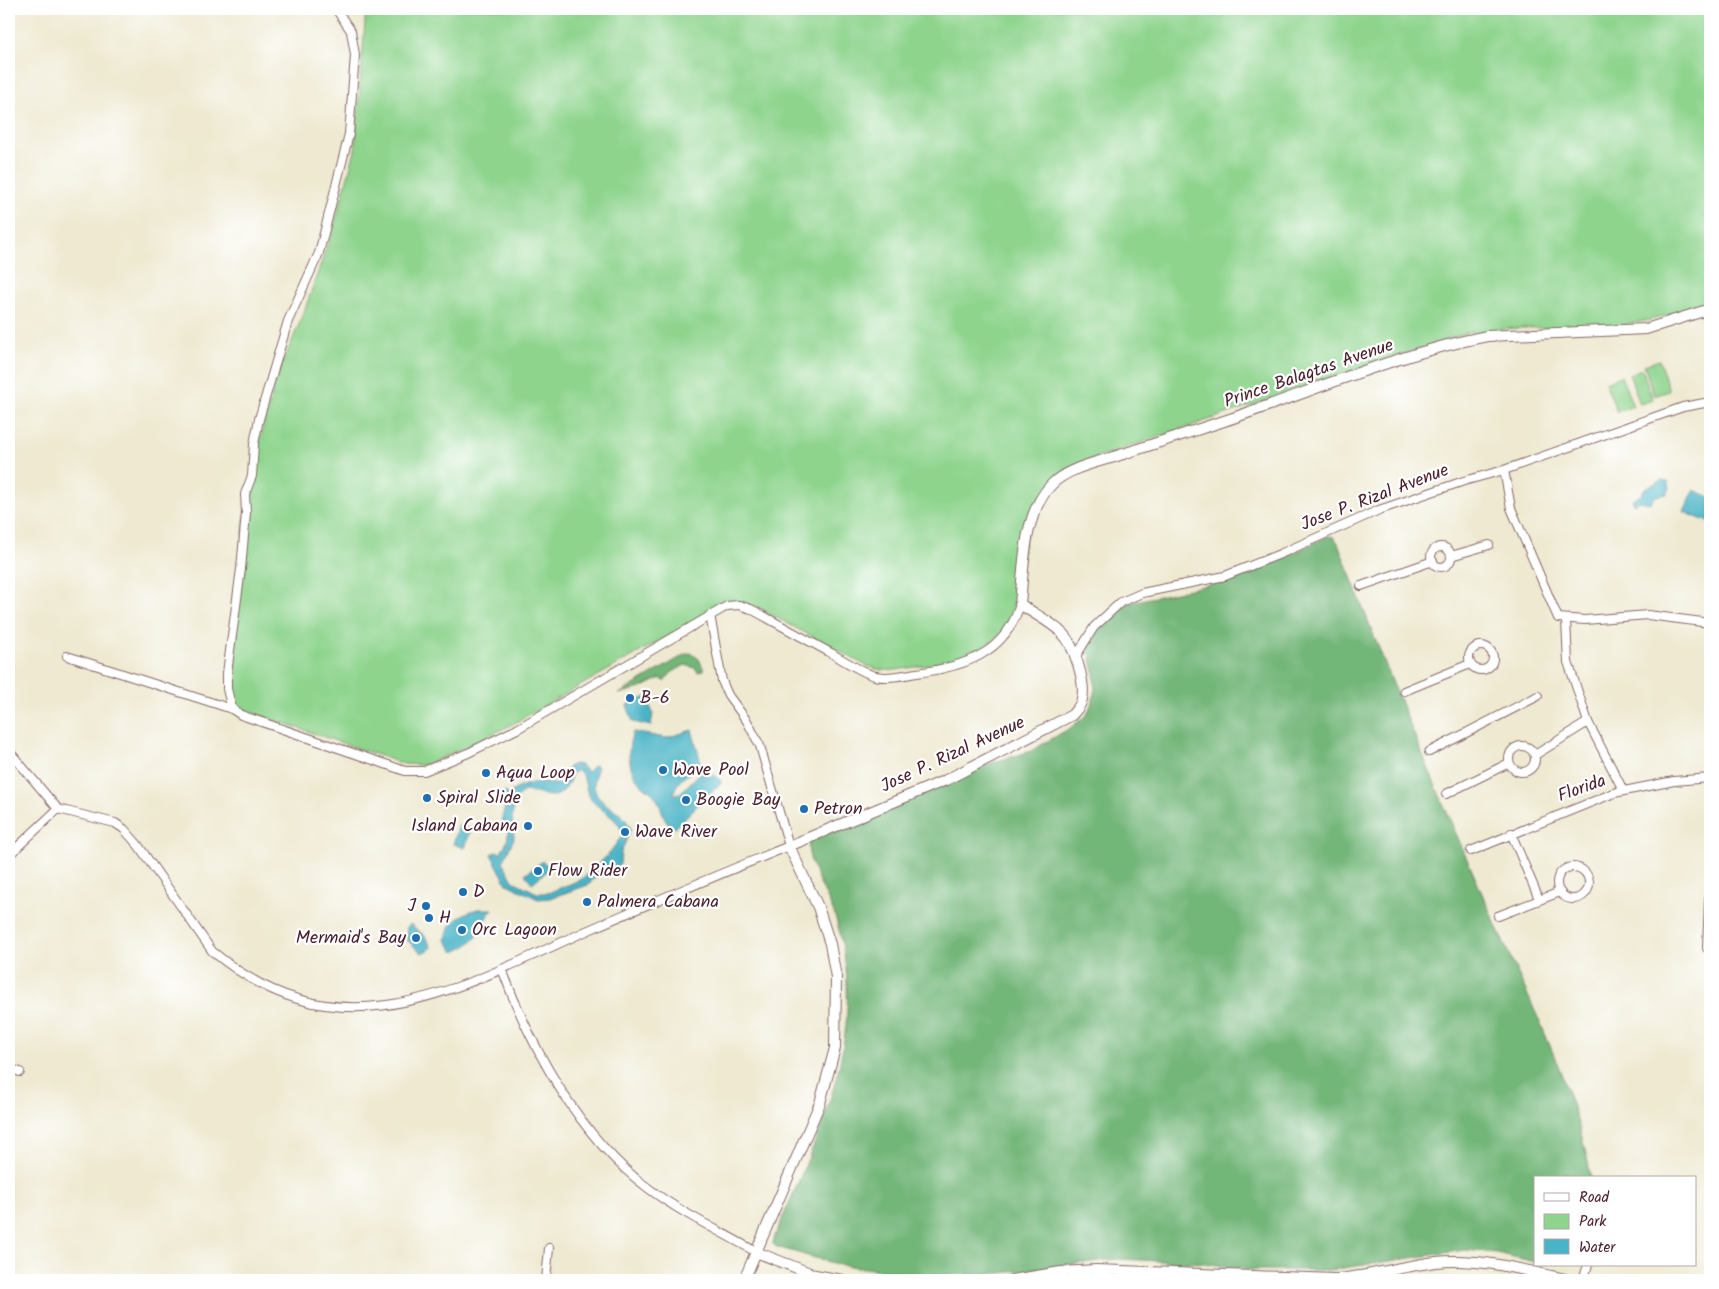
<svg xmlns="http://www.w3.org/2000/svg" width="1719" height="1289" font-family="Kalam,sans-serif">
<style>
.green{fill:#8ed48d;stroke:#6c7a5c}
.forest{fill:#72b678;stroke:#5e6a52}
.water{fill:#49b4c6;stroke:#4a6a78;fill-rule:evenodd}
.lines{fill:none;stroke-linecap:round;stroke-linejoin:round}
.minor-casing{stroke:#836665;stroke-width:10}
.major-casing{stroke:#836665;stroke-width:12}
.minor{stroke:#fff;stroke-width:8}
.major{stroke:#fff;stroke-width:10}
.poi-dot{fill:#1f6fb2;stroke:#fff;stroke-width:2}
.labels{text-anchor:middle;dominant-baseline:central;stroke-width:4.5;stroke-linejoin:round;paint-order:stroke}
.street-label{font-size:18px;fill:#4a1f2b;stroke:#fff}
.poi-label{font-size:18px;fill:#4a1f2b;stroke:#fff;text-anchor:start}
</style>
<rect width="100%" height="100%" fill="#fff"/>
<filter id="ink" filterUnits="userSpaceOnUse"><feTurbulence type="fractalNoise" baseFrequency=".02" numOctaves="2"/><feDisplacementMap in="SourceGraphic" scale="10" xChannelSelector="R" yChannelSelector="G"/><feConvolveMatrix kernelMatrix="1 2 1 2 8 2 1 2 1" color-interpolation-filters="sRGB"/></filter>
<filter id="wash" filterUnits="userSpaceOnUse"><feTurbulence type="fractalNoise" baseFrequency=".0096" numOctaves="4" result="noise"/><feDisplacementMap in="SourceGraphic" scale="20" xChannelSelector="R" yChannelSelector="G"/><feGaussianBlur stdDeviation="1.12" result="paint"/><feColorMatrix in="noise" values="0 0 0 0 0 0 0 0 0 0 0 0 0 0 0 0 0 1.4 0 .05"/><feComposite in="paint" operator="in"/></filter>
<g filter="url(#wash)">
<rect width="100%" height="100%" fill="#eee9d0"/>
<g class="green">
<path d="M 366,9 L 1710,9 L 1710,304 C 1677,313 1643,324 1609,326 C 1561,329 1513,325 1466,333 L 1072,466 L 1030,511 L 1015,599 L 1010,616 L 1002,632 L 986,647 L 967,659 L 895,670 L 881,670 L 867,666 L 757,607 L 739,604 L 716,609 L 509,726 L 435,761 L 423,765 L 404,764 L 248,711 L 240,707 L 231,691 L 244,521 L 259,443 L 275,381 L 303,315 L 333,229 L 355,151 Z"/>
<path d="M 1659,360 L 1669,391 L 1654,396 L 1644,365 Z"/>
<path d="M 1642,369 L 1653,400 L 1640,404 L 1629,374 Z"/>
<path d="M 1621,376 L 1633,406 L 1617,412 L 1605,382 Z"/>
</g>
<g class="forest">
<path d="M 1328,536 L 1334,537 L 1338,543 C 1385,668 1437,791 1491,914 C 1528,999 1575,1085 1591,1178 L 1535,1178 L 1535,1262 L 1497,1253 L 1465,1250 L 1329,1270 L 1249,1270 L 1205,1263 L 1116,1259 L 1001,1273 L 929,1276 L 840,1265 L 777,1247 L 773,1244 L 775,1236 C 809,1155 852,1073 847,983 C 846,961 842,938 835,916 C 829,898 804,859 809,842 L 979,767 L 1031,751 L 1070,728 L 1087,715 L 1095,694 L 1094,673 L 1088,645 L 1096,630 L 1124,604 L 1234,579 L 1274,563 Z"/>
<path d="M 691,653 L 699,659 L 704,670 L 698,672 L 695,668 L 685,665 L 671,673 L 664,682 L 661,678 L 641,688 L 619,694 L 686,654 Z"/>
</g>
<g class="water">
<path d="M 1662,480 L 1668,481 L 1670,488 L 1667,494 L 1656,496 L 1650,503 L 1640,501 L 1633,504 L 1632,499 L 1640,496 L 1645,488 Z"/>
<path d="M 1694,490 L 1710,497 L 1710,523 L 1684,512 Z"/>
<path d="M 646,697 L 653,713 L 651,726 L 633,722 L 627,705 Z"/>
<path d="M 692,730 L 702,766 C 692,770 674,782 674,794 L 679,794 L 703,770 L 710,777 L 714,774 L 722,782 L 673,829 C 663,820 663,811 657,799 C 653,792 646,789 640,783 C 627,769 627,749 633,732 L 666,738 Z"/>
<path d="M 575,764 L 581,765 L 587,772 L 594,765 L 598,767 C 582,807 620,802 631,829 L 621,852 L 620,864 L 616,870 L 600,873 L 588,885 L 550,898 L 538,899 L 507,884 L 491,854 L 498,851 L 500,854 L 507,842 L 508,834 L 502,818 L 505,807 L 501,793 L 506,792 L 507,795 C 517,787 530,782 543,782 C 551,782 555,787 563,782 L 569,766 ZM 578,770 C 587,777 584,789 590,798 C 599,811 623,819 622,836 L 607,856 L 582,879 L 548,893 L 537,893 L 513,881 L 503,862 L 514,838 L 512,816 L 516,799 L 524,791 C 548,794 562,807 572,773 Z"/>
<path d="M 459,825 L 471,829 L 465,848 L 453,844 Z"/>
<path d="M 543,861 L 550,869 L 532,883 L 525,874 Z"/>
<path d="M 478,909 L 493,909 L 486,918 L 486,924 L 476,927 L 478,936 L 465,947 L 454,952 L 446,940 C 448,922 462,913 478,909 Z"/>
<path d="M 410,924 L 425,936 L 431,947 L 429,950 L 421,953 L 406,939 L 407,927 Z"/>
</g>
</g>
<g filter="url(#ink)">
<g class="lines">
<defs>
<g id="minor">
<path d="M 336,9 L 351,31 L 355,55 L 349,134 L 319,253 L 288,321 L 259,419 L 254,444 L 252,476 L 245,494 L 246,513 L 241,569 L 227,673 L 227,689 L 232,709 L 241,715 L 388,765 L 405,771 L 424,771 L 468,753 L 517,729 L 727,606 L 739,605 L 751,609 C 778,624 805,639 831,653 C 845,661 861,672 875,676 C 889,679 903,675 917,673 C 963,667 1006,654 1020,604"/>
<path d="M 1504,470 L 1511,508 L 1558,618 L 1585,620 L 1648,615 L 1710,623"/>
<circle cx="1441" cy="557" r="10"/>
<path d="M 1451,556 L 1489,545"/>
<path d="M 1361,586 L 1433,561"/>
<path d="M 1566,620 L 1568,662 L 1588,722 L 1623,790"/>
<circle cx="1481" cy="658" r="12"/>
<path d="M 67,656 L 232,709"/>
<path d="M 1075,658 L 1094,627 L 1121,602 L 1142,593 L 1225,576 L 1280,554 L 1379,510 L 1464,481 L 1504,470 L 1683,407 L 1710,402"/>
<path d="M 1404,691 L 1470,664"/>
<circle cx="1522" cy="759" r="13"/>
<path d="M 9,751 L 58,809 L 115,823 L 124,829 L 138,845 L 212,951 C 342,1060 460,987 591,929 C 656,900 723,873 789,846 L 760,746 L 747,721 L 728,695 L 722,681 L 710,615"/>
<path d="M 1429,752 L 1538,696"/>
<path d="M 1535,755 L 1588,722"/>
<path d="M 1446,794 L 1509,763"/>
<path d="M 1511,833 L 1539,899"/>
<path d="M 1471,851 L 1614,793 L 1674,781 L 1710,778"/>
<path d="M 9,855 L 58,809"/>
<circle cx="1573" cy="883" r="16"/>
<path d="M 1498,916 L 1560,892"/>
<path d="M 1707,948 L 1710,876"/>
<path d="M 502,969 C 530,1046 580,1138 648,1188 C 681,1213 720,1231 756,1252"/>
<path d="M 9,1068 L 20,1072"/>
<path d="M 546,1280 L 549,1248"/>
<path d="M 1583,1280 L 1588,1265"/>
</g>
<g id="major">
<path d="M 756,1252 L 815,1275 L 842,1280"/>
<path d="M 744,1280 L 820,1103 L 835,1048 L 836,977 L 830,944 L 818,907 L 789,846 L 946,780 L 1072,715 C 1076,710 1081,706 1082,699 C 1086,683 1074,644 1062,633 C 1050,621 1034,614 1020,604 C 1024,565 1023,515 1051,485 C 1068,467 1100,462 1123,454 C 1157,443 1190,432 1224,421 C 1311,392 1396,354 1487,336 L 1646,329 L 1710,309"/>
<path d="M 1012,1280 L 1061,1272 L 1096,1270 L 1334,1279 C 1369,1277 1401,1266 1436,1262 C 1481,1257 1526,1271 1569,1280"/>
</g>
</defs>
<use href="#minor" class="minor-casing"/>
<use href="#major" class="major-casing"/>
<use href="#minor" class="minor"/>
<use href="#major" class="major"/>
</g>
</g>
<g class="poi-dot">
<circle cx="630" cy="698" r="5"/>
<circle cx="663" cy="770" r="5"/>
<circle cx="486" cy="773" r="5"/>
<circle cx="427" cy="798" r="5"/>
<circle cx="686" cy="800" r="5"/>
<circle cx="804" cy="809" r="5"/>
<circle cx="528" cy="826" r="5"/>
<circle cx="625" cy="832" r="5"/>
<circle cx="538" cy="871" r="5"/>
<circle cx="463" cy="892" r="5"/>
<circle cx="587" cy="902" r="5"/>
<circle cx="426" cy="906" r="5"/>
<circle cx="429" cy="918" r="5"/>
<circle cx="462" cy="930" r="5"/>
<circle cx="416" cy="938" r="5"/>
</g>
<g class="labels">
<g class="street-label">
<text transform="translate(1309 374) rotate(-19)">Prince Balagtas Avenue</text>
<text transform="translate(1375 498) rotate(-21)">Jose P. Rizal Avenue</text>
<text transform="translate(953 755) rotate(-25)">Jose P. Rizal Avenue</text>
<text transform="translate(1582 789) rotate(-20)">Florida</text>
</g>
<g class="poi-label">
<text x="640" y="698">B-6</text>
<text x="673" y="770">Wave Pool</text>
<text x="496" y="773">Aqua Loop</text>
<text x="437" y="798">Spiral Slide</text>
<text x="696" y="800">Boogie Bay</text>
<text x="814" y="809">Petron</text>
<text x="518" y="826" text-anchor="end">Island Cabana</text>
<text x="635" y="832">Wave River</text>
<text x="548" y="871">Flow Rider</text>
<text x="473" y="892">D</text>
<text x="597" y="902">Palmera Cabana</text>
<text x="416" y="906" text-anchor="end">J</text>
<text x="439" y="918">H</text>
<text x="472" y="930">Orc Lagoon</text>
<text x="406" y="938" text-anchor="end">Mermaid's Bay</text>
</g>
</g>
<rect width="1719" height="1289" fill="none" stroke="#fff" stroke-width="30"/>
<rect x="1534" y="1176" width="162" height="90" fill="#ffffff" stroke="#b7a5aa"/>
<rect x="1544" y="1193" width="25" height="8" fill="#ffffff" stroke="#b7a5aa"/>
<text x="1579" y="1202" font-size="15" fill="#4a1f2b">Road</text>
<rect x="1544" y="1214" width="25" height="15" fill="#8ed48d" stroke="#b7a5aa"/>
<text x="1579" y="1226" font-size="15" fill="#4a1f2b">Park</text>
<rect x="1544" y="1239" width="25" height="15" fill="#49b4c6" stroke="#b7a5aa"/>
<text x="1579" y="1252" font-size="15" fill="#4a1f2b">Water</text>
</svg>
